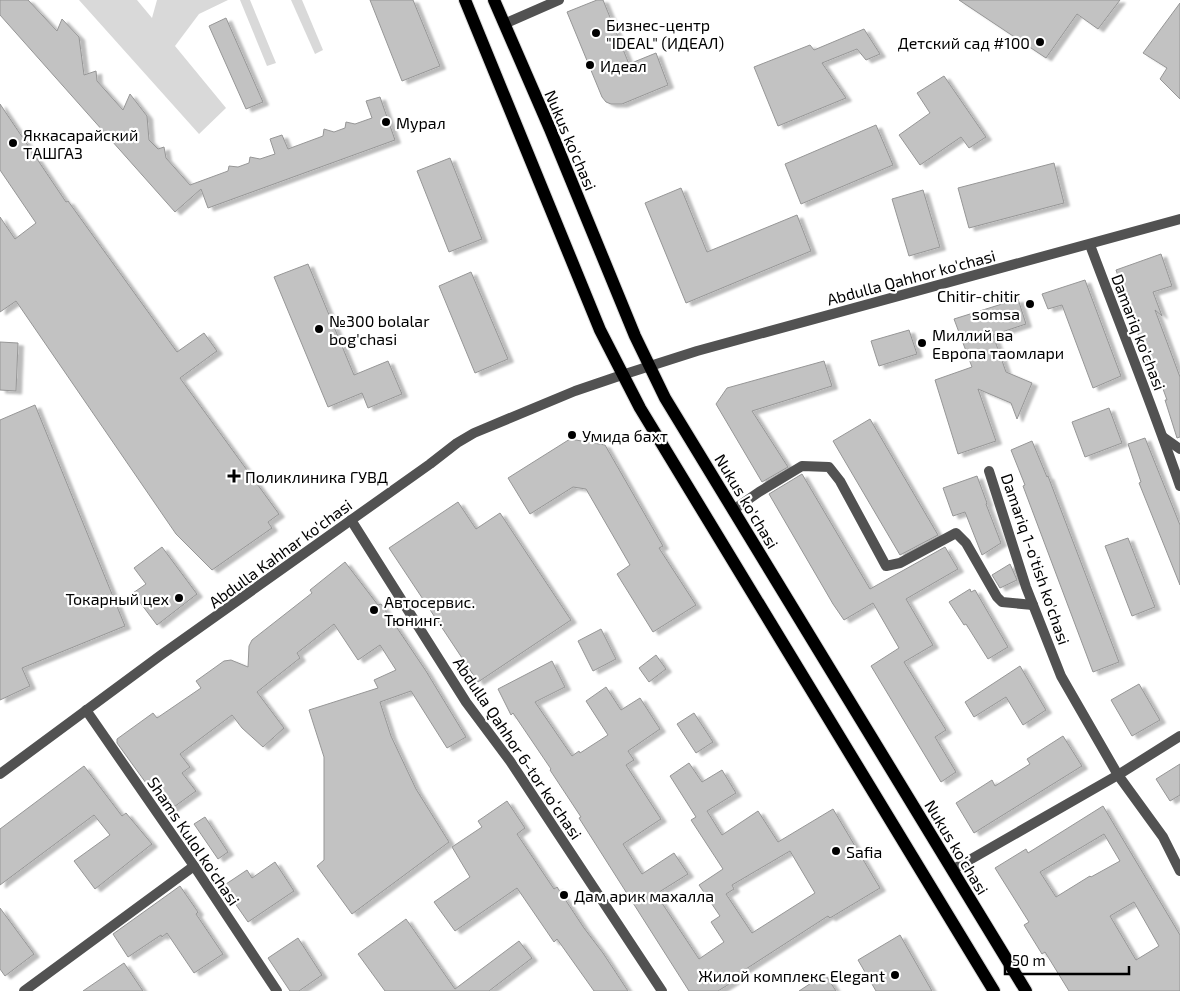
<svg xmlns="http://www.w3.org/2000/svg" width="1180" height="991" font-family="'Exo 2',sans-serif">
<style>
.green{fill:#d9d9d9}
.building{fill:#c2c2c2;stroke:#969696;fill-rule:evenodd;filter:url(#shadow)}
.lines{fill:none;stroke-linecap:round;stroke-linejoin:round}
.primary-casing{stroke:#dbdbdb;stroke-width:14}
.minor{stroke:#525252;stroke-width:10}
.tertiary{stroke:#525252;stroke-width:10}
.primary{stroke:#000;stroke-width:12}
.poi-dot{fill:#000;stroke:#fff;stroke-width:2}
.labels{text-anchor:middle;dominant-baseline:central;stroke-width:4.5;stroke-linejoin:round;paint-order:stroke}
.poi-label{font-size:16px;fill:#000;stroke:#fff;text-anchor:start}
.street-label{font-size:16px;fill:#000;stroke:#fff}
</style>
<defs>
<filter id="shadow"><feDropShadow dx="5.5" dy="3" stdDeviation="1" flood-color="#0004"/></filter>
</defs>
<rect width="100%" height="100%" fill="#fff"/>
<g class="green">
<path d="M 79,0 L 137,0 L 152,18 L 157,0 L 228,0 L 199,14 L 175,46 L 226,108 L 199,134 Z"/>
<path d="M 240,0 L 250,0 L 276,63 L 267,66 Z"/>
<path d="M 291,0 L 302,0 L 323,50 L 315,54 Z"/>
</g>
<g class="building">
<path d="M 0,0 L 28,0 L 57,31 L 62,19 L 79,37 L 84,75 L 96,71 L 97,81 L 123,110 L 130,94 L 147,116 L 149,140 L 158,149 L 164,147 L 166,158 L 190,185 L 228,171 L 229,166 L 238,167 L 249,163 L 250,157 L 260,159 L 275,154 L 270,139 L 282,135 L 288,149 L 323,136 L 324,129 L 334,132 L 345,128 L 346,122 L 355,124 L 372,118 L 366,101 L 380,97 L 395,140 L 208,208 L 201,189 L 175,212 L 0,15 Z"/>
<path d="M 370,0 L 413,0 L 440,66 L 402,81 Z"/>
<path d="M 597,0 L 603,0 L 629,64 L 656,53 L 668,85 L 622,104 L 611,104 L 606,102 L 602,97 L 567,12 Z"/>
<path d="M 959,0 L 1120,0 L 1098,29 L 1077,14 L 1046,58 Z"/>
<path d="M 1180,3 L 1180,99 L 1160,79 L 1167,68 L 1143,53 Z"/>
<path d="M 226,18 L 263,102 L 246,109 L 209,26 Z"/>
<path d="M 864,29 L 880,54 L 866,60 L 857,49 L 822,63 L 846,98 L 778,126 L 754,67 L 810,45 L 814,50 Z"/>
<path d="M 944,76 L 986,137 L 969,148 L 961,137 L 920,165 L 899,135 L 930,113 L 917,93 Z"/>
<path d="M 0,104 L 66,202 L 68,201 L 177,352 L 204,333 L 217,351 L 180,378 L 279,514 L 268,522 L 272,528 L 212,570 L 176,534 L 16,301 L 0,312 L 0,217 L 15,239 L 36,223 L 0,170 Z"/>
<path d="M 876,125 L 893,165 L 801,204 L 785,164 Z"/>
<path d="M 450,158 L 482,239 L 449,252 L 417,171 Z"/>
<path d="M 1054,163 L 1064,203 L 969,228 L 958,188 Z"/>
<path d="M 681,188 L 707,252 L 797,215 L 811,251 L 686,303 L 645,203 Z"/>
<path d="M 923,190 L 940,247 L 909,256 L 892,199 Z"/>
<path d="M 1161,254 L 1172,286 L 1153,292 L 1162,316 L 1155,310 L 1180,377 L 1180,437 L 1177,438 L 1165,400 L 1167,400 L 1154,364 L 1149,366 L 1116,270 Z"/>
<path d="M 308,264 L 354,375 L 388,361 L 402,394 L 368,408 L 362,393 L 328,407 L 274,277 Z"/>
<path d="M 471,272 L 508,359 L 475,373 L 439,286 Z"/>
<path d="M 1085,280 L 1121,376 L 1093,388 L 1062,305 L 1048,309 L 1042,294 Z"/>
<path d="M 1018,299 L 1026,324 L 993,335 L 1006,372 L 1032,383 L 1017,419 L 1011,403 L 978,389 L 996,441 L 958,454 L 935,380 L 972,367 L 954,319 Z"/>
<path d="M 909,330 L 917,354 L 879,366 L 871,341 Z"/>
<path d="M 0,342 L 18,343 L 16,391 L 0,390 Z"/>
<path d="M 824,361 L 832,386 L 752,411 L 788,467 L 762,482 L 716,404 L 727,388 Z"/>
<path d="M 35,405 L 125,626 L 22,668 L 30,686 L 0,700 L 0,420 Z"/>
<path d="M 1109,408 L 1122,443 L 1085,457 L 1072,422 Z"/>
<path d="M 870,419 L 938,535 L 900,555 L 833,441 Z"/>
<path d="M 1145,438 L 1180,525 L 1180,585 L 1139,483 L 1141,482 L 1128,444 Z"/>
<path d="M 570,439 L 605,445 L 663,546 L 659,548 L 696,605 L 653,632 L 617,574 L 630,565 L 586,489 L 573,487 L 530,514 L 508,478 Z"/>
<path d="M 1032,441 L 1047,477 L 1048,476 L 1119,662 L 1093,672 L 1023,486 L 1025,485 L 1011,450 Z"/>
<path d="M 802,474 L 870,589 L 945,547 L 958,569 L 906,599 L 933,645 L 904,662 L 946,730 L 935,737 L 956,772 L 941,782 L 871,666 L 899,648 L 873,603 L 844,620 L 833,604 L 769,494 Z"/>
<path d="M 977,476 L 987,503 L 986,504 L 1001,543 L 982,555 L 965,512 L 953,516 L 943,488 Z"/>
<path d="M 458,502 L 476,529 L 500,513 L 571,620 L 478,682 L 389,548 Z"/>
<path d="M 1128,538 L 1155,607 L 1132,616 L 1105,546 Z"/>
<path d="M 162,547 L 197,594 L 157,625 L 133,593 L 146,584 L 134,568 Z"/>
<path d="M 345,562 L 378,605 L 381,604 L 426,671 L 466,737 L 447,748 L 411,691 L 380,702 L 391,736 L 416,789 L 449,842 L 352,914 L 317,866 L 324,860 L 324,757 L 309,710 L 378,688 L 374,680 L 396,670 L 380,645 L 358,660 L 334,624 L 297,653 L 300,658 L 257,692 L 284,728 L 263,747 L 242,728 L 232,715 L 180,754 L 190,767 L 182,773 L 196,791 L 167,812 L 117,743 L 117,739 L 153,713 L 157,718 L 201,688 L 196,681 L 224,661 L 231,660 L 248,667 L 249,646 L 252,640 L 312,593 L 310,590 Z"/>
<path d="M 1010,564 L 1017,580 L 1000,588 L 992,575 Z"/>
<path d="M 970,589 L 971,592 L 975,590 L 1008,647 L 988,659 L 966,624 L 964,625 L 949,602 Z"/>
<path d="M 601,629 L 616,659 L 593,671 L 578,641 Z"/>
<path d="M 656,655 L 666,669 L 649,682 L 639,668 Z"/>
<path d="M 552,661 L 565,687 L 535,702 L 572,756 L 579,751 L 580,753 L 608,735 L 586,701 L 606,687 L 621,710 L 640,698 L 660,729 L 628,751 L 634,760 L 626,765 L 661,819 L 623,844 L 642,874 L 674,853 L 688,874 L 656,894 L 699,959 L 724,942 L 711,922 L 720,916 L 699,885 L 723,869 L 691,820 L 696,817 L 670,776 L 689,763 L 702,782 L 722,770 L 736,793 L 707,811 L 722,835 L 758,811 L 778,842 L 833,809 L 880,888 L 830,918 L 828,916 L 732,978 L 734,981 L 718,991 L 689,991 L 579,818 L 581,817 L 550,770 L 551,769 L 513,713 L 511,715 L 498,689 ZM 790,851 L 815,893 L 752,933 L 726,894 L 734,889 L 732,885 Z"/>
<path d="M 1020,666 L 1046,710 L 1023,725 L 1006,697 L 974,717 L 965,702 Z"/>
<path d="M 1139,684 L 1160,720 L 1132,736 L 1111,700 Z"/>
<path d="M 694,713 L 713,742 L 696,753 L 677,724 Z"/>
<path d="M 1063,736 L 1082,766 L 974,833 L 956,803 L 992,780 L 995,786 L 1030,764 L 1027,759 Z"/>
<path d="M 1180,764 L 1180,795 L 1170,801 L 1156,779 Z"/>
<path d="M 84,766 L 122,816 L 126,813 L 152,844 L 95,889 L 74,861 L 110,835 L 94,815 L 0,885 L 0,829 Z"/>
<path d="M 507,801 L 525,828 L 517,834 L 554,889 L 557,887 L 584,928 L 603,953 L 628,991 L 594,991 L 557,939 L 554,942 L 517,888 L 455,931 L 434,902 L 470,877 L 452,847 L 482,827 L 478,821 Z"/>
<path d="M 1103,806 L 1180,935 L 1180,991 L 1069,991 L 1045,952 L 1042,954 L 1024,925 L 1029,922 L 995,868 L 1026,849 L 1028,853 ZM 1104,834 L 1120,861 L 1091,877 L 1090,876 L 1056,897 L 1040,872 ZM 1134,902 L 1159,946 L 1136,960 L 1110,916 Z"/>
<path d="M 205,817 L 228,852 L 218,859 L 194,824 Z"/>
<path d="M 275,862 L 294,891 L 248,922 L 223,886 L 247,870 L 252,878 Z"/>
<path d="M 180,886 L 198,912 L 196,914 L 223,954 L 194,973 L 167,933 L 162,937 L 161,935 L 128,957 L 113,934 Z"/>
<path d="M 0,908 L 34,954 L 5,976 L 0,969 Z"/>
<path d="M 406,919 L 455,989 L 519,941 L 532,958 L 489,991 L 385,991 L 358,954 Z"/>
<path d="M 900,935 L 932,991 L 876,991 L 858,960 Z"/>
<path d="M 298,938 L 322,975 L 299,991 L 290,991 L 268,958 Z"/>
<path d="M 124,963 L 143,991 L 83,991 Z"/>
<path d="M 825,974 L 836,991 L 799,991 Z"/>
</g>
<g class="lines">
<defs>
<g id="primary">
<path d="M 465,0 L 600,330 L 640,408 L 994,991"/>
<path d="M 494,0 L 550,129 L 635,336 L 665,398 L 1026,991"/>
</g>
</defs>
<use href="#primary" class="primary-casing"/>
<g class="minor">
<path d="M 504,24 L 559,0"/>
<path d="M 1090,245 C 1120,325 1152,405 1180,486"/>
<path d="M 622,375 L 697,351 L 1180,219"/>
<path d="M 1163,437 L 1180,449"/>
<path d="M 989,471 L 1026,587 L 1061,676 L 1118,775 L 1163,837 L 1180,871"/>
<path d="M 733,510 L 759,492 L 802,466 L 829,467 L 840,481 L 886,566 L 900,563 L 956,533 L 966,543 L 997,597 L 1002,602 L 1033,605"/>
<path d="M 351,520 L 466,702 L 510,761 L 662,991"/>
<path d="M 86,710 L 194,866 L 277,991"/>
<path d="M 952,870 L 1118,775 L 1180,736"/>
<path d="M 24,991 L 194,866"/>
</g>
<path class="tertiary" d="M 0,774 L 161,655 L 430,464 L 457,443 L 474,433 L 575,391 L 622,375"/>
<use href="#primary" class="primary"/>
</g>
<g class="poi-dot">
<circle cx="596" cy="33" r="5"/>
<circle cx="1040" cy="42" r="5"/>
<circle cx="590" cy="65" r="5"/>
<circle cx="386" cy="122" r="5"/>
<circle cx="13" cy="143" r="5"/>
<circle cx="1030" cy="304" r="5"/>
<circle cx="319" cy="329" r="5"/>
<circle cx="922" cy="343" r="5"/>
<circle cx="572" cy="435" r="5"/>
<path d="M231.5 468.5h5v5h5v5h-5v5h-5v-5h-5v-5h5z"/>
<circle cx="179" cy="598" r="5"/>
<circle cx="374" cy="610" r="5"/>
<circle cx="836" cy="851" r="5"/>
<circle cx="564" cy="895" r="5"/>
<circle cx="895" cy="975" r="5"/>
</g>
<g class="labels">
<g class="poi-label">
<text x="606" y="24">Бизнес-центр<tspan x="606" dy="18">"IDEAL" (ИДЕАЛ)</tspan></text>
<text x="1030" y="42" text-anchor="end">Детский сад #100</text>
<text x="600" y="65">Идеал</text>
<text x="396" y="122">Мурал</text>
<text x="23" y="134">Яккасарайский<tspan x="23" dy="18">ТАШГАЗ</tspan></text>
<text x="1020" y="295" text-anchor="end">Chitir-chitir<tspan x="1020" dy="18">somsa</tspan></text>
<text x="329" y="320">№300 bolalar<tspan x="329" dy="18">bog'chasi</tspan></text>
<text x="932" y="334">Миллий ва<tspan x="932" dy="18">Европа таомлари</tspan></text>
<text x="582" y="435">Умида бахт</text>
<text x="245" y="476">Поликлиника ГУВД</text>
<text x="169" y="598" text-anchor="end">Токарный цех</text>
<text x="384" y="601">Автосервис.<tspan x="384" dy="18">Тюнинг.</tspan></text>
<text x="846" y="851">Safia</text>
<text x="574" y="895">Дам арик махалла</text>
<text x="885" y="975" text-anchor="end">Жилой комплекс Elegant</text>
</g>
<g class="street-label">
<text transform="translate(571 140) rotate(67)">Nukus ko'chasi</text>
<text transform="translate(911 277) rotate(-15)">Abdulla Qahhor ko'chasi</text>
<text transform="translate(1139 332) rotate(69)">Damariq ko'chasi</text>
<text transform="translate(747 501) rotate(59)">Nukus ko'chasi</text>
<text transform="translate(280 553) rotate(-36)">Abdulla Kahhar ko'chasi</text>
<text transform="translate(1036 559) rotate(71)">Damariq 1-o'tish ko'chasi</text>
<text transform="translate(518 748) rotate(56)">Abdulla Qahhor 6-tor koʻchasi</text>
<text transform="translate(194 841) rotate(56)">Shams Kulol ko'chasi</text>
<text transform="translate(957 847) rotate(59)">Nukus ko'chasi</text>
</g>
</g>
<path d="M1005 966v8h124v-8" fill="none" stroke="#000000" stroke-width="2.5"/>
<text x="1012" y="966" font-size="15" fill="#000000" stroke="#ffffff" stroke-width="4" paint-order="stroke">50 m</text>
</svg>
